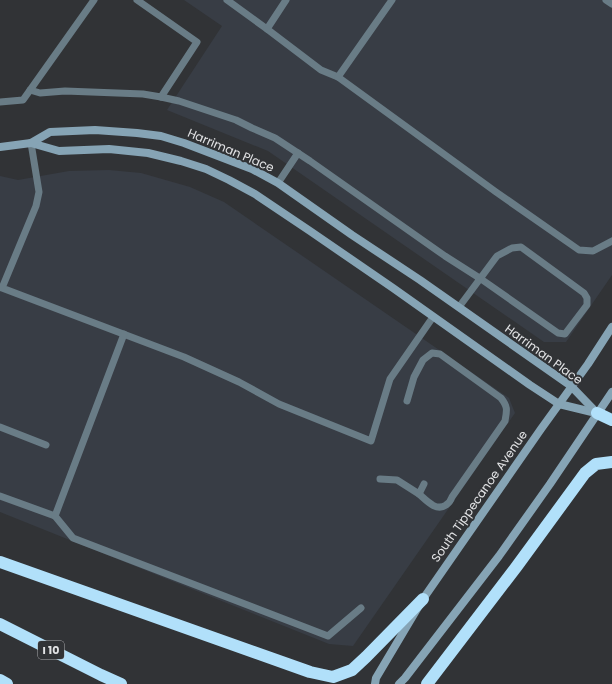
<svg xmlns="http://www.w3.org/2000/svg" width="612" height="684" font-family="Poppins,sans-serif">
<style>
.built{fill:#383d45}
.lines{fill:none;stroke-linecap:round;stroke-linejoin:round}
.lane{stroke:#697c86;stroke-width:7}
.secondary{stroke:#86a4b5;stroke-width:8}
.highway{stroke:#b1e0fa;stroke-width:12}
.labels{text-anchor:middle;dominant-baseline:central;stroke-width:4;stroke-linejoin:round;paint-order:stroke}
.shield{fill:#313336;stroke:#adaeb0;stroke-width:1}
.shield-label{font-size:11px;font-weight:bold;fill:#e2e3e5}
.street-label{font-size:12px;fill:#e2e3e5;stroke:#313336}
</style>
<rect width="100%" height="100%" fill="#313336"/>
<g class="built">
<path d="M 184,0 L 612,0 L 612,275 L 566,342 L 544,342 L 268,151 L 167,110 L 222,26 Z"/>
<path d="M 109,170 L 141,173 L 190,187 L 224,202 L 509,398 L 515,413 L 353,646 L 329,644 L 0,512 L 0,176 L 18,180 L 69,171 Z"/>
</g>
<g class="lines">
<g class="lane">
<path d="M 137,0 L 197,42 L 161,97"/>
<path d="M 227,0 L 267,29"/>
<path d="M 286,0 L 267,29 L 321,70 L 338,77 L 392,0"/>
<path d="M 606,0 L 612,4"/>
<path d="M 338,77 L 496,192 L 579,250 L 593,251 L 612,241"/>
<path d="M 30,90 L 40,93 L 65,91 L 143,94 L 161,97 L 179,101 L 236,120 L 252,128 L 275,138 L 310,161 L 445,256 L 481,279 L 558,333 L 565,334 L 587,305 L 587,298 L 584,293 L 521,247 L 512,248 L 497,256 L 459,307"/>
<path d="M 0,102 L 23,100 L 94,0"/>
<path d="M 31,143 L 39,192 L 36,206 L 2,288 L 184,357 L 239,382 L 279,404 L 371,441 L 390,379 L 433,317"/>
<path d="M 278,183 L 298,153"/>
<path d="M 407,401 L 414,377 L 423,360 L 432,353 L 440,354 L 501,398 C 508,407 507,410 505,421 L 452,497 C 451,500 449,503 446,505 C 436,512 426,500 419,494"/>
<path d="M 0,427 L 46,445"/>
<path d="M 380,479 L 397,480 L 419,494 L 424,484"/>
<path d="M 0,496 L 55,516 L 73,538 L 328,636 L 361,608"/>
<path d="M 55,516 L 124,334"/>
</g>
<g class="secondary">
<path d="M 31,143 L 59,151 L 109,149 L 148,153 L 181,161 L 206,169 L 229,180 L 255,194 L 310,231 L 393,288 L 530,385 L 559,404 L 596,413"/>
<path d="M 0,147 L 31,143 L 50,132 L 95,130 L 137,133 L 161,136 L 184,143 L 252,169 L 278,183 L 352,235 L 420,280 L 571,386 L 597,413"/>
<path d="M 375,684 L 376,678 L 423,599 L 541,429 L 588,364 L 612,327"/>
<path d="M 399,684 L 405,678 L 499,556 L 550,484 L 612,392"/>
</g>
<g class="highway">
<path d="M 597,413 L 612,420"/>
<path d="M 0,562 L 310,672 L 333,677 L 352,670 L 366,657 L 423,599"/>
<path d="M 0,624 L 101,675 L 121,684"/>
<path d="M 0,680 L 7,684"/>
<path d="M 427,684 L 517,566 L 585,473 L 596,464 L 612,462"/>
</g>
</g>
<g class="labels">
<rect class="shield" x="38" y="641" width="26" height="18" rx="3"/>
<g class="shield-label">
<text x="51" y="650">I 10</text>
</g>
<g class="street-label">
<text transform="translate(231 150) rotate(23)">Harriman Place</text>
<text transform="translate(544 354) rotate(36)">Harriman Place</text>
<text transform="translate(479 496) rotate(-55)">South Tippecanoe Avenue</text>
</g>
</g>
</svg>
